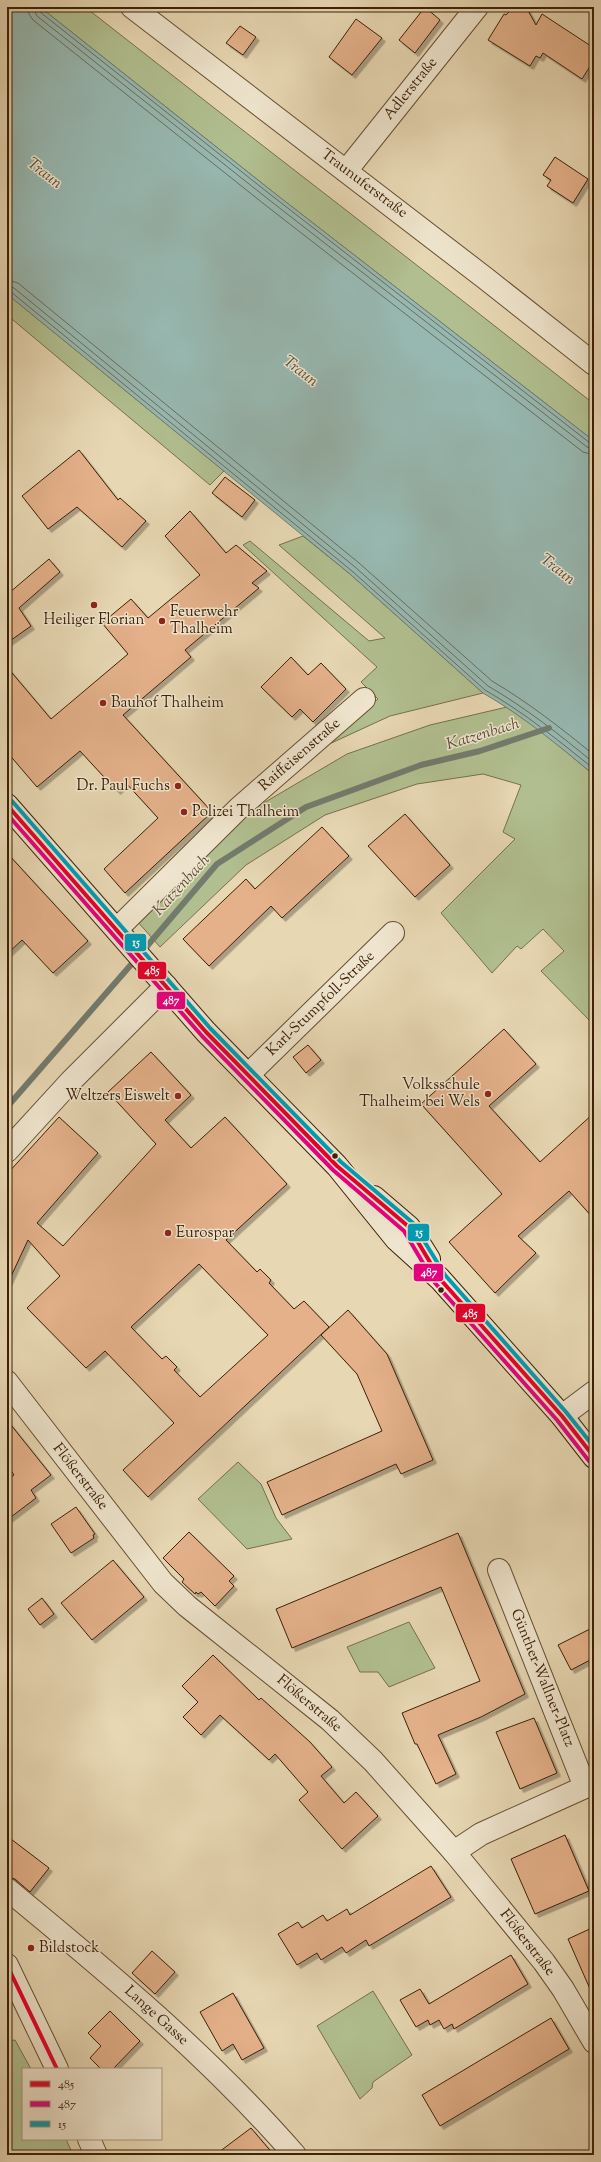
<svg xmlns="http://www.w3.org/2000/svg" width="601" height="2162" font-family="'Sorts Mill Goudy',serif">
<style>
.green{fill:#b1bf90;stroke:#76704c}
.water{fill:#97b8b1;stroke:#737b6d}
.lines{fill:none;stroke-linecap:round;stroke-linejoin:round}
.shore{stroke:#6a6c5c;stroke-width:1}
.stream{stroke:#737b6d;stroke-width:6}
.building{fill:#e4b18a;stroke:#3c2007;fill-rule:evenodd;filter:url(#shadow)}
.minor-casing{stroke:#674e32;stroke-width:24}
.secondary-casing{stroke:#3c2007;stroke-width:24}
.minor{stroke:#efe5ce;stroke-width:22}
.secondary{stroke:#efe5ce;stroke-width:22}
.bus-1-casing{stroke:#efe5ce;stroke-width:7}
.bus-2-casing{stroke:#efe5ce;stroke-width:7}
.bus-3-casing{stroke:#efe5ce;stroke-width:7}
.bus-1{stroke:#e4002b;stroke-width:4}
.bus-2{stroke:#e5007d;stroke-width:4}
.bus-3{stroke:#009cb4;stroke-width:4}
.poi-dot{fill:#8f2418;stroke:#efe5ce;stroke-width:1.5}
.bus-dot{fill:#3c2007;stroke:#efe5ce;stroke-width:1.5}
.labels{text-anchor:middle;dominant-baseline:central;stroke-width:3;stroke-linejoin:round;paint-order:stroke}
.street-label{font-size:15px;fill:#3c2007;stroke:#efe5ce}
.poi-label{font-size:15px;fill:#3c2007;stroke:#efe5ce;text-anchor:start}
.water-label{font-size:16px;font-style:italic;fill:#574e3a;stroke:#efe5ce}
.line-badge{stroke:#efe5ce;stroke-width:1.5}
.badge-label{font-size:11px;text-anchor:middle;font-weight:bold;fill:#fff}
</style>
<defs>
<filter id="shadow"><feDropShadow dx="3.5" dy="3.5" stdDeviation="0" flood-color="#0004"/></filter>
</defs>
<rect width="100%" height="100%" fill="#e7d7b3"/>
<filter id="stains"><feTurbulence type="fractalNoise" baseFrequency=".005" numOctaves="4"/><feColorMatrix values="0 0 0 0 .2 0 0 0 0 .09 0 0 0 0 .02 0 0 0 .5 -.17"/></filter>
<radialGradient id="worn" r=".72"><stop offset=".6" stop-color="#630" stop-opacity="0"/><stop offset="1" stop-color="#630" stop-opacity=".3"/></radialGradient>
<g class="green">
<path d="M 40,7 L 85,7 C 254,140 425,270 594,404 L 594,441 L 273,192 Z"/>
<path d="M 7,294 L 224,471 L 210,485 L 7,315 Z"/>
<path d="M 303,536 L 350,574 L 483,693 L 390,716 L 314,751 L 378,699 L 361,682 L 377,667 L 243,545 L 250,541 L 369,641 L 385,638 L 279,545 Z"/>
<path d="M 507,707 L 541,731 L 594,775 L 594,1025 L 541,971 L 564,951 L 543,929 L 521,949 L 517,946 L 492,973 L 441,913 L 515,839 L 503,832 L 521,785 L 483,774 L 417,784 L 325,815 L 246,865 L 160,947 L 137,921 L 250,811 L 347,754 L 430,725 Z"/>
<path d="M 238,1462 L 261,1484 L 276,1518 L 292,1539 L 247,1549 L 198,1499 Z"/>
<path d="M 409,1622 L 435,1668 L 389,1687 L 378,1672 L 360,1672 L 347,1647 Z"/>
<path d="M 373,1991 L 412,2055 L 373,2082 L 372,2088 L 360,2099 L 317,2026 Z"/>
<path d="M 15,2040 L 31,2069 L 23,2069 L 23,2139 L 66,2139 L 73,2155 L 7,2155 L 7,2041 Z"/>
</g>
<path class="water" d="M 7,7 L 40,7 L 273,192 L 594,441 L 594,775 C 558,745 523,716 483,693 L 350,574 L 7,294 Z"/>
<g class="lines">
<g class="shore">
<path d="M 27,7 L 29,14 L 33,20 L 264,204 L 583,452 L 594,455"/>
<path d="M 33,7 L 37,16 L 268,199 L 587,447 L 594,449"/>
<path d="M 39,7 L 40,12 L 271,195 L 590,443 L 594,444"/>
<path d="M 7,280 L 18,283 L 359,563 L 492,681 C 529,703 561,728 594,755"/>
<path d="M 7,286 L 14,288 L 355,567 L 488,686 C 526,708 560,735 594,763"/>
<path d="M 7,291 L 11,292 L 352,571 L 485,690 C 525,713 559,741 594,769"/>
</g>
<g class="stream">
<path d="M 142,952 L 217,864 L 306,807 L 421,765 L 480,751 L 549,728"/>
<path d="M 7,1107 L 136,959"/>
</g>
</g>
<g class="building">
<path d="M 425,7 L 440,20 L 415,53 L 399,40 Z"/>
<path d="M 513,7 L 526,7 L 536,25 L 542,14 L 594,48 L 594,60 L 582,79 L 543,53 L 540,58 L 536,56 L 530,66 L 488,40 L 504,14 L 506,15 Z"/>
<path d="M 356,19 L 382,38 L 352,75 L 329,57 Z"/>
<path d="M 240,26 L 256,37 L 243,55 L 226,43 Z"/>
<path d="M 555,157 L 588,179 L 573,203 L 547,186 L 551,180 L 543,175 Z"/>
<path d="M 79,450 L 118,500 L 120,498 L 146,521 L 122,547 L 77,507 L 48,529 L 22,496 Z"/>
<path d="M 225,477 L 255,500 L 242,517 L 212,493 Z"/>
<path d="M 190,511 L 226,553 L 236,545 L 267,571 L 252,583 L 259,588 L 185,650 L 191,657 L 123,715 L 212,812 L 125,893 L 104,869 L 158,818 L 126,783 L 117,791 L 80,751 L 37,787 L 7,752 L 7,667 L 51,719 L 128,654 L 102,623 L 131,599 L 148,618 L 200,575 L 165,536 Z"/>
<path d="M 49,559 L 60,572 L 19,608 L 31,626 L 7,643 L 7,590 L 9,593 Z"/>
<path d="M 291,657 L 308,675 L 321,663 L 346,689 L 313,722 L 300,709 L 292,717 L 261,687 Z"/>
<path d="M 405,814 L 450,865 L 415,897 L 368,846 Z"/>
<path d="M 322,827 L 349,856 L 282,918 L 271,906 L 209,966 L 183,939 L 246,879 L 255,889 Z"/>
<path d="M 7,853 L 88,941 L 53,973 L 22,940 L 7,954 Z"/>
<path d="M 504,1029 L 536,1064 L 489,1106 L 540,1162 L 594,1113 L 594,1219 L 569,1191 L 518,1236 L 536,1253 L 495,1293 L 449,1242 L 502,1194 L 421,1104 Z"/>
<path d="M 308,1045 L 321,1060 L 306,1073 L 293,1057 Z"/>
<path d="M 151,1052 L 191,1095 L 165,1120 L 191,1148 L 225,1117 L 287,1184 L 226,1240 L 257,1272 L 260,1269 L 271,1280 L 269,1283 L 294,1309 L 304,1301 L 329,1327 L 148,1497 L 123,1470 L 174,1423 L 105,1351 L 86,1368 L 27,1308 L 60,1276 L 28,1240 L 7,1285 L 7,1174 L 59,1117 L 98,1153 L 37,1223 L 63,1246 L 156,1144 L 108,1092 ZM 199,1264 L 268,1335 L 200,1397 L 174,1370 L 177,1367 L 166,1356 L 162,1359 L 131,1327 Z"/>
<path d="M 348,1310 L 387,1354 L 433,1460 L 401,1474 L 396,1464 L 282,1515 L 267,1482 L 382,1431 L 357,1374 L 321,1335 Z"/>
<path d="M 7,1420 L 51,1475 L 31,1490 L 36,1498 L 7,1520 L 7,1480 L 14,1475 L 7,1465 Z"/>
<path d="M 76,1507 L 95,1534 L 93,1535 L 94,1538 L 71,1553 L 51,1524 Z"/>
<path d="M 189,1532 L 234,1576 L 229,1581 L 234,1586 L 215,1606 L 201,1592 L 198,1594 L 196,1592 L 195,1594 L 182,1582 L 184,1579 L 163,1558 Z"/>
<path d="M 458,1533 L 525,1694 L 481,1717 L 438,1735 L 456,1774 L 436,1784 L 417,1744 L 415,1744 L 402,1713 L 480,1681 L 441,1587 L 292,1648 L 276,1609 Z"/>
<path d="M 113,1560 L 144,1597 L 92,1640 L 61,1603 Z"/>
<path d="M 42,1598 L 54,1614 L 40,1625 L 28,1609 Z"/>
<path d="M 594,1627 L 594,1658 L 571,1670 L 558,1645 Z"/>
<path d="M 213,1655 L 259,1700 L 261,1698 L 310,1742 L 332,1767 L 321,1776 L 344,1803 L 356,1792 L 378,1816 L 342,1849 L 299,1800 L 308,1792 L 275,1754 L 269,1760 L 220,1715 L 201,1735 L 183,1717 L 198,1702 L 182,1686 Z"/>
<path d="M 534,1718 L 557,1773 L 520,1789 L 496,1732 Z"/>
<path d="M 565,1835 L 589,1891 L 535,1914 L 511,1859 Z"/>
<path d="M 7,1836 L 49,1868 L 30,1892 L 15,1879 L 7,1877 Z"/>
<path d="M 431,1866 L 451,1897 L 369,1946 L 366,1940 L 346,1953 L 342,1947 L 321,1960 L 317,1953 L 297,1965 L 278,1934 L 298,1922 L 302,1928 L 323,1915 L 327,1921 L 347,1909 L 350,1915 Z"/>
<path d="M 594,1927 L 594,1998 L 568,1939 Z"/>
<path d="M 152,1951 L 175,1972 L 155,1994 L 132,1973 Z"/>
<path d="M 511,1955 L 528,1984 L 454,2029 L 452,2024 L 444,2029 L 439,2020 L 430,2025 L 428,2020 L 416,2027 L 400,2000 L 420,1989 L 429,2004 Z"/>
<path d="M 233,1993 L 264,2048 L 242,2060 L 233,2044 L 222,2051 L 200,2012 Z"/>
<path d="M 110,2011 L 140,2041 L 113,2069 L 101,2069 L 90,2058 L 101,2046 L 88,2033 Z"/>
<path d="M 551,2018 L 569,2049 L 440,2126 L 422,2095 Z"/>
<path d="M 251,2128 L 274,2155 L 215,2155 Z"/>
</g>
<g class="lines">
<defs>
<g id="minor">
<path d="M 132,7 L 485,278 L 594,364"/>
<path d="M 346,171 L 477,7"/>
<path d="M 117,929 L 239,808 L 364,699"/>
<path d="M 248,1075 L 393,933"/>
<path d="M 7,1151 L 71,1081 L 166,986"/>
<path d="M 7,1382 L 163,1583 L 187,1606 L 330,1720 L 373,1761 L 454,1852 L 544,1962 L 563,1989 L 594,2042"/>
<path d="M 562,1416 L 594,1392"/>
<path d="M 499,1570 L 585,1787"/>
<path d="M 454,1852 L 481,1834 L 585,1787 L 594,1785"/>
<path d="M 7,1889 C 108,1972 209,2056 295,2155"/>
<path d="M 7,1965 L 57,2069"/>
<path d="M 89,2139 L 96,2155"/>
</g>
<g id="secondary">
<path d="M 7,805 L 206,1032 L 337,1166 L 396,1239 L 440,1279 L 562,1416 L 594,1457"/>
<path d="M 374,1197 L 409,1227 L 429,1259"/>
</g>
</defs>
<use href="#minor" class="minor-casing"/>
<use href="#secondary" class="secondary-casing"/>
<use href="#minor" class="minor"/>
<use href="#secondary" class="secondary"/>
<defs>
<g id="bus-1">
<path d="M 7,805 L 206,1032 L 337,1166 L 409,1227 L 440,1279 L 562,1416 L 594,1457"/>
<path d="M 7,1965 L 57,2069"/>
</g>
<path id="bus-2" d="M 7,814 L 202,1036 L 333,1170 L 404,1231 L 435,1283 L 557,1420 L 589,1461"/>
<path id="bus-3" d="M 12,801 L 210,1028 L 341,1162 L 413,1223 L 445,1275 L 566,1412 L 594,1447"/>
</defs>
<use href="#bus-1" class="bus-1-casing"/>
<use href="#bus-2" class="bus-2-casing"/>
<use href="#bus-3" class="bus-3-casing"/>
<use href="#bus-1" class="bus-1"/>
<use href="#bus-2" class="bus-2"/>
<use href="#bus-3" class="bus-3"/>
</g>
<g class="poi-dot">
<circle cx="94" cy="605" r="4"/>
<circle cx="162" cy="621" r="4"/>
<circle cx="103" cy="703" r="4"/>
<circle cx="178" cy="786" r="4"/>
<circle cx="184" cy="812" r="4"/>
<circle cx="488" cy="1094" r="4"/>
<circle cx="178" cy="1096" r="4"/>
<circle cx="168" cy="1233" r="4"/>
<circle cx="31" cy="1948" r="4"/>
</g>
<g class="bus-dot">
<circle cx="335" cy="1156" r="3.5"/>
<circle cx="441" cy="1290" r="3.5"/>
</g>
<g class="labels">
<g class="street-label">
<text transform="translate(411 89) rotate(-51)">Adlerstraße</text>
<text transform="translate(364 184) rotate(37)">Traunuferstraße</text>
<text transform="translate(300 755) rotate(-41)">Raiffeisenstraße</text>
<text transform="translate(321 1004) rotate(-44)">Karl-Stumpfoll-Straße</text>
<text transform="translate(80 1477) rotate(52)">Flößerstraße</text>
<text transform="translate(542 1678) rotate(68)">Günther-Wallner-Platz</text>
<text transform="translate(309 1704) rotate(40)">Flößerstraße</text>
<text transform="translate(527 1943) rotate(52)">Flößerstraße</text>
<text transform="translate(156 2016) rotate(42)">Lange Gasse</text>
</g>
<g class="poi-label">
<text x="170" y="612">Feuerwehr<tspan x="170" dy="17">Thalheim</tspan></text>
<text x="94" y="620" text-anchor="middle">Heiliger Florian</text>
<text x="111" y="703">Bauhof Thalheim</text>
<text x="170" y="786" text-anchor="end">Dr. Paul Fuchs</text>
<text x="192" y="812">Polizei Thalheim</text>
<text x="480" y="1085" text-anchor="end">Volksschule<tspan x="480" dy="17">Thalheim bei Wels</tspan></text>
<text x="170" y="1096" text-anchor="end">Weltzers Eiswelt</text>
<text x="176" y="1233">Eurospar</text>
<text x="39" y="1948">Bildstock</text>
</g>
<g class="water-label">
<text transform="translate(44 174) rotate(38)">Traun</text>
<text transform="translate(300 372) rotate(38)">Traun</text>
<text transform="translate(557 570) rotate(38)">Traun</text>
<text transform="translate(483 735) rotate(-17)">Katzenbach</text>
<text transform="translate(182 886) rotate(-48)">Katzenbach</text>
</g>
</g>
<g class="line-badge">
<rect x="124" y="933" width="23" height="19" rx="4" fill="#009cb4"/>
<rect x="137" y="961" width="30" height="19" rx="4" fill="#e4002b"/>
<rect x="156" y="991" width="30" height="19" rx="4" fill="#e5007d"/>
<rect x="407" y="1223" width="23" height="19" rx="4" fill="#009cb4"/>
<rect x="413" y="1263" width="31" height="19" rx="4" fill="#e5007d"/>
<rect x="455" y="1303" width="31" height="20" rx="4" fill="#e4002b"/>
</g>
<g class="badge-label">
<text x="136" y="946">15</text>
<text x="152" y="974">485</text>
<text x="171" y="1004">487</text>
<text x="419" y="1236">15</text>
<text x="429" y="1276">487</text>
<text x="470" y="1317">485</text>
</g>
<rect width="601" height="2162" fill="none" stroke="#e7d7b3" stroke-width="24"/>
<rect x="8" y="8" width="585" height="2146" fill="none" stroke="#3c2007" stroke-width="2"/>
<rect x="12" y="12" width="577" height="2138" fill="none" stroke="#3c2007"/>
<rect x="22" y="2068" width="140" height="72" fill="#efe5ce" stroke="#a7967e"/>
<rect x="30" y="2081" width="20" height="6" fill="#e4002b" stroke="#a7967e"/>
<text x="58" y="2088" font-size="12" fill="#3c2007">485</text>
<rect x="30" y="2101" width="20" height="6" fill="#e5007d" stroke="#a7967e"/>
<text x="58" y="2108" font-size="12" fill="#3c2007">487</text>
<rect x="30" y="2121" width="20" height="6" fill="#009cb4" stroke="#a7967e"/>
<text x="58" y="2128" font-size="12" fill="#3c2007">15</text>
<rect width="100%" height="100%" filter="url(#stains)"/>
<rect width="100%" height="100%" fill="url(#worn)"/>
</svg>
